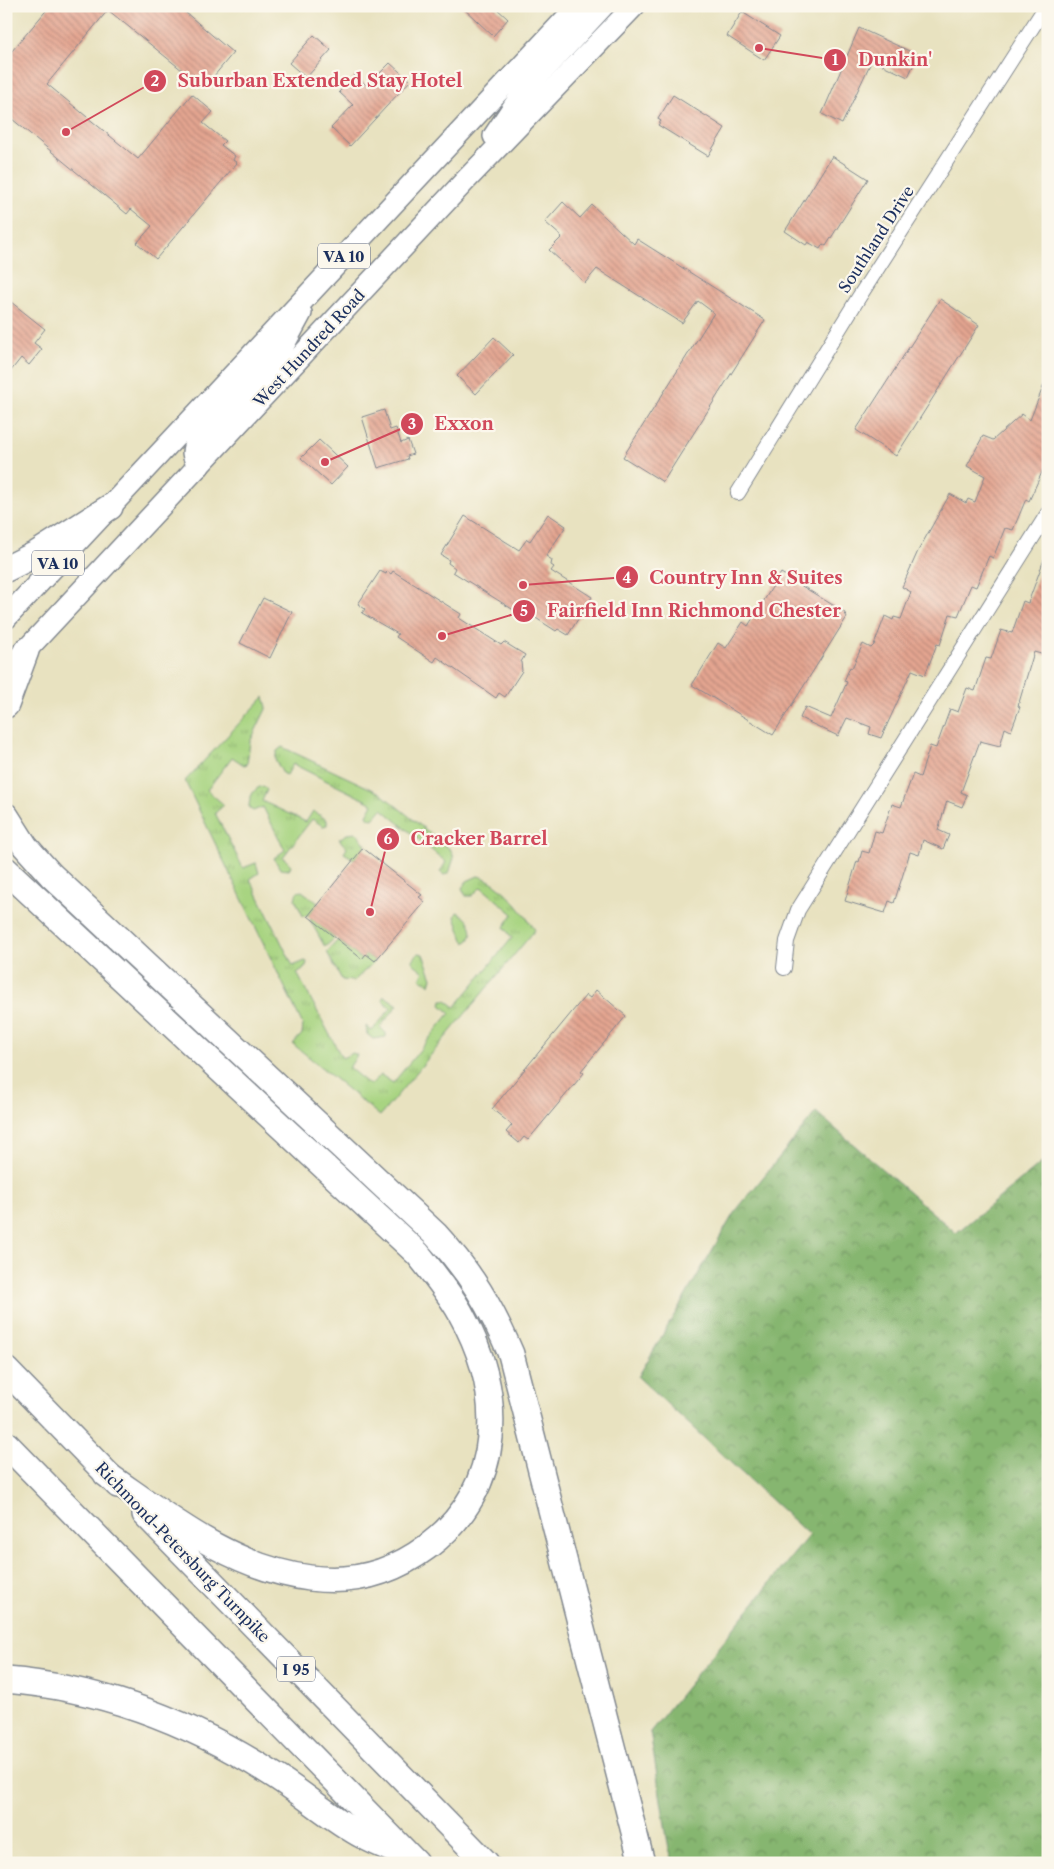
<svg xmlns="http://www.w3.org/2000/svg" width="1054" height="1869" font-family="'Libre Caslon Text',serif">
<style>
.grass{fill:url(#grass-tufts);stroke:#628270}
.forest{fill:url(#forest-crowns);stroke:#507266}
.building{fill:url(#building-back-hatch)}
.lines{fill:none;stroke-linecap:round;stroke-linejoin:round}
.street-casing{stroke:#82888f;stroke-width:16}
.primary-casing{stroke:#82888f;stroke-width:24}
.highway-casing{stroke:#82888f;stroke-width:28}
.street{stroke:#fff;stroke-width:14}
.primary{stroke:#fff;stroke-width:21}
.highway{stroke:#fff;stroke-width:25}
.labels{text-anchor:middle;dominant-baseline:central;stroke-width:4.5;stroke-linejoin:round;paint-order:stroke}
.shield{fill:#fbf7ec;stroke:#5e6b89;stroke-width:1}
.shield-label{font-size:15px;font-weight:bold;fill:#1b2f5e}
.street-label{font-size:16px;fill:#1b2f5e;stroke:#fbf7ec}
.leader{fill:none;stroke:#d1495b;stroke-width:2}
.callout-dot{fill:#d1495b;stroke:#fbf7ec;stroke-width:2}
.mark-label{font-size:15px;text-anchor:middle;font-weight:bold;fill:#fff}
.callout-label{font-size:18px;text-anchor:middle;font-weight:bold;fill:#d1495b;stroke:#fbf7ec;stroke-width:4.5;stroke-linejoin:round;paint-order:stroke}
</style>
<defs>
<pattern id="grass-tufts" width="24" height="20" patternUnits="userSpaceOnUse" patternTransform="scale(1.25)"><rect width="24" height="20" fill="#a8d481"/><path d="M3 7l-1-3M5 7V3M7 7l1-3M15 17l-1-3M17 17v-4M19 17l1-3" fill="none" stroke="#90b672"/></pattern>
<pattern id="forest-crowns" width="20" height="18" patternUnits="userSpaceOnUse" patternTransform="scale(1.25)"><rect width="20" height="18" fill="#86b66f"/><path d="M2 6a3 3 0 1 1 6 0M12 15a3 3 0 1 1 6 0" fill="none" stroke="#6d945e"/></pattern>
<pattern id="building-back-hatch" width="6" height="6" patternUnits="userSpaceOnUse" patternTransform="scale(1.25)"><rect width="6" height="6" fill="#e4a590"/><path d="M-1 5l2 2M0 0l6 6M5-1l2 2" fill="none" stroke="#b88779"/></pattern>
</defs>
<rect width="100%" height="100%" fill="#fbf7ec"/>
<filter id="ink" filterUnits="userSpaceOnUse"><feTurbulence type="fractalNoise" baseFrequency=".02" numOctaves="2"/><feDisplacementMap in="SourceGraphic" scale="10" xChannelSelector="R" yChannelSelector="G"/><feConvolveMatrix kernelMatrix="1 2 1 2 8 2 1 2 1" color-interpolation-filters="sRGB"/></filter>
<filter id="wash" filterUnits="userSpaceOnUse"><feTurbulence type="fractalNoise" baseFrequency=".0096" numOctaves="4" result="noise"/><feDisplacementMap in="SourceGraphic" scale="20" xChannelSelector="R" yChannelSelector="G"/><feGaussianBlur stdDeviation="1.12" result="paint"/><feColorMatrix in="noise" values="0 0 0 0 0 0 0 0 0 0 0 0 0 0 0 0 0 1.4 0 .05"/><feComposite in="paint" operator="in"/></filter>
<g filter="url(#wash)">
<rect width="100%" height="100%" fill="#e8e2c0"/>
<g class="grass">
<path d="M 264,697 L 267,707 L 250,742 L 247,764 L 244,765 L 232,757 L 207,790 L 224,805 L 215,813 L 243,868 L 256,863 L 259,873 L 250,879 L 293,966 L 305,961 L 307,962 L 306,967 L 297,973 L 342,1058 L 353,1053 L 357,1055 L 349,1068 L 370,1085 L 381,1075 L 393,1083 L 450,1013 L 441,1005 L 442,1000 L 446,1000 L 455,1007 L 512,938 L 504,927 L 513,914 L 481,887 L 472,896 L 466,896 L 462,888 L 467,881 L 478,876 C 501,881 523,912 535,930 L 380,1116 L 293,1044 L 302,1034 L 303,1025 L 185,781 Z"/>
<path d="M 282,747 L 380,793 L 451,850 L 454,858 L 449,873 L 444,875 L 440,872 L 446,862 L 382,809 L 373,819 L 369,818 L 367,815 L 373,804 L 293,764 L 287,775 L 283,774 L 275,759 L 277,751 Z"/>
<path d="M 263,786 L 267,790 L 262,801 L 306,822 L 313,811 L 327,820 L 327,825 L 323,826 L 312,819 L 283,857 L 291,865 L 289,870 L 280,869 L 274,858 L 285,850 L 263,807 L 253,811 L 249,808 C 249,798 253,788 263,786 Z"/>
<path d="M 357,833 L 366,845 L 354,859 L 344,853 L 347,848 L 339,839 L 347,834 Z"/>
<path d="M 302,891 L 318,903 L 308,916 L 303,916 L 295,899 L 297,892 Z"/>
<path d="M 457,912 C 469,917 478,933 466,943 L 463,940 L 455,917 Z"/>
<path d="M 312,919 L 335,938 L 325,947 L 310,920 Z"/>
<path d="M 338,940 L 361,959 L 366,954 L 375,961 L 354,981 L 342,980 L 327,952 Z"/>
<path d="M 418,953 L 423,954 L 432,978 L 430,985 L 420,978 L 424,972 L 413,963 L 413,960 Z"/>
<path d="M 383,997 L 386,997 L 398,1005 L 380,1027 L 386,1033 L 386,1037 L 373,1039 L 367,1034 L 366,1026 L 372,1031 L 391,1008 L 383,1001 Z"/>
</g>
<path class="forest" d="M 816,1112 L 956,1233 L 1048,1158 L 1048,1863 L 674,1863 L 669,1850 L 650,1732 L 809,1535 L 638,1377 L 734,1213 Z"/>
<g id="blocks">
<g class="building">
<path d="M 50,6 L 178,6 L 233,53 L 204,88 L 108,10 L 47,84 L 138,159 L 192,94 L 213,112 L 203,123 L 225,141 L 221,145 L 235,156 L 233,160 L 237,163 L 156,259 L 137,243 L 152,226 L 131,209 L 127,214 L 6,114 L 6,58 Z"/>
<path d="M 461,6 L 494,6 L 508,19 L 493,36 Z"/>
<path d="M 742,12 L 780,36 L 764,60 L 727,36 Z"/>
<path d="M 859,28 L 918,55 L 908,77 L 872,60 L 842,124 L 822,114 Z"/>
<path d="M 314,35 L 331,50 L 306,78 L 289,63 Z"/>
<path d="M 390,63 L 410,81 L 350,146 L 331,128 L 353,105 L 339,92 L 355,75 L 367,86 Z"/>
<path d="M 673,95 L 725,128 L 708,156 L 658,125 L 661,121 L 658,119 Z"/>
<path d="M 832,156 L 868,179 L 826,246 L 823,244 L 820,249 L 808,242 L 806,245 L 785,231 Z"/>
<path d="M 563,202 L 580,218 L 592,205 L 634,244 L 637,239 L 765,320 L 663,482 L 623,457 L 714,313 L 698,301 L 682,323 L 597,269 L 585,283 L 549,250 L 562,237 L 545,222 Z"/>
<path d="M 6,298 L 45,329 L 34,343 L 42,349 L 29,365 L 21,358 L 6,377 Z"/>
<path d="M 940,299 L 979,325 L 896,456 L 856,430 Z"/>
<path d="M 494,337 L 513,355 L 476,394 L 457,376 Z"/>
<path d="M 1047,377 L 1048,471 L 1043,470 L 1029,501 L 1026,499 L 1013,530 L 1005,528 L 993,558 L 989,556 L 976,587 L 971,585 L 958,616 L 950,614 L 940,645 L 937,644 L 925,675 L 912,670 L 881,738 L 869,734 L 871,727 L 847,718 L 838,736 L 800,718 L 805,707 L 831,718 L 847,682 L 844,681 L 850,667 L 852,668 L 863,644 L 871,648 L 874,645 L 885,616 L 893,620 L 894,617 L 901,619 L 911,592 L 902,587 L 918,551 L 950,494 L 966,503 L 968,499 L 975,502 L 985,476 L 967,466 L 983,436 L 993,440 L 1022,414 L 1030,420 Z"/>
<path d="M 384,410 L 390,430 L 396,428 L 401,443 L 408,440 L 413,454 L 407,456 L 408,459 L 378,468 L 362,417 Z"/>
<path d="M 319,440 L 348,467 L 331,485 L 301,458 Z"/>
<path d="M 548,514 L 566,526 L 546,556 L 552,560 L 551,565 L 554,567 L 551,571 L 592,597 L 568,635 L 558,629 L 556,631 L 531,615 L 528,619 L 453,572 L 455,568 L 448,563 L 449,560 L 441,555 L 465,516 L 519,550 L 527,539 L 530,541 Z"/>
<path d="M 1046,554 L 1048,554 L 1048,656 L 1034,652 L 1018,706 L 1020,707 L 1011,731 L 1005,728 L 1000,746 L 980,741 L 961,792 L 967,795 L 962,807 L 947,801 L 938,830 L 949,835 L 943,849 L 923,840 L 919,855 L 910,852 L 894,903 L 889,901 L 885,913 L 845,901 L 857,861 L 859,862 L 862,851 L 869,853 L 875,831 L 882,833 L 892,804 L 901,807 L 913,774 L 920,777 L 930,746 L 936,748 L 950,709 L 958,712 L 967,688 L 975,691 L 986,658 L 991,659 L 1001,630 L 1012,633 L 1023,601 L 1028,603 Z"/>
<path d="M 380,571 L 386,574 L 387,571 L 391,574 L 393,571 L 461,614 L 459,618 L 501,645 L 504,642 L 525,655 L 521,662 L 522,671 L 505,697 L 499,693 L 496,698 L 437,657 L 434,662 L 396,637 L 398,634 L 362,613 L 365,609 L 358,604 Z"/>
<path d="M 781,573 L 844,612 L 847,617 L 773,735 L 692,685 L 718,643 L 726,648 L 743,622 L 748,626 Z"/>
<path d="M 263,598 L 292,612 L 270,658 L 240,643 Z"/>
<path d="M 363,848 L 422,895 L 419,897 L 425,902 L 375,961 L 366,954 L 362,959 L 308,916 Z"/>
<path d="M 596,990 L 626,1016 L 581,1071 L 584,1073 L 528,1140 L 524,1137 L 519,1143 L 506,1132 L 512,1125 L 492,1109 L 586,995 L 590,998 Z"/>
</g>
</g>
</g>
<g filter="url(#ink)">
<use href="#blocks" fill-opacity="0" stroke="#82888f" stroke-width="1"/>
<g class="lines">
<defs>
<g id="street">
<path d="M 738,493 L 859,297 L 1046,6"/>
<path d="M 784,968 L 787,941 L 798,910 L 1048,513"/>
</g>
<g id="primary">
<path d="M 494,136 L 524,91 L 603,6"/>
<path d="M 199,466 C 192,456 191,451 197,440 L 281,350 L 301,313"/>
<path d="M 6,618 L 578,6"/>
<path d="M 15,662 L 464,182 L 634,6"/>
</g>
<g id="highway">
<path d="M 6,569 L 36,554 L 110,507"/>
<path d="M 6,705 L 26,651"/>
<path d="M 6,816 L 25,846 L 51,875 L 436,1235 C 471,1273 491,1307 511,1354 L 642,1863"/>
<path d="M 6,870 L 418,1254 C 433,1273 448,1291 460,1312 C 505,1392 506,1488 427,1547 C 392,1573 354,1584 310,1578 C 231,1568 170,1518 106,1474"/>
<path d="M 6,1370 L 118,1485"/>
<path d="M 6,1444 L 416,1863"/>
<path d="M 145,1514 L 486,1863"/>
<path d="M 6,1680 C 102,1688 191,1722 272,1774 C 303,1793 331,1819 363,1836 C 374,1842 386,1847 398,1852"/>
</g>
</defs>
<use href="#street" class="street-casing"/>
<use href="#primary" class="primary-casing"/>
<use href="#highway" class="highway-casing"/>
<use href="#street" class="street"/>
<use href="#primary" class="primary"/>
<use href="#highway" class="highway"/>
</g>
</g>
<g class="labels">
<g class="shield">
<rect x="318" y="243.5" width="52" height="25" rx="4"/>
<rect x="32" y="550.5" width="52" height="25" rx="4"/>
<rect x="277" y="1656.5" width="38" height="25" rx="4"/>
</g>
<g class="shield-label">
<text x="344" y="256">VA 10</text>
<text x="58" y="563">VA 10</text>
<text x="296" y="1669">I 95</text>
</g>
<g class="street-label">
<text transform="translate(876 239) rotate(-57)">Southland Drive</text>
<text transform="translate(309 348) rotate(-47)">West Hundred Road</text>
<text transform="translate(183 1552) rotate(46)">Richmond-Petersburg Turnpike</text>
</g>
</g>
<path class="leader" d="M759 48L835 60M66 132L155 81M325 462L412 424M523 585L627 577M442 636L524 611M370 912L388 839"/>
<g class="callout-dot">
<circle cx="759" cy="48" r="5"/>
<circle cx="66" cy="132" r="5"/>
<circle cx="325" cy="462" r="5"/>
<circle cx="523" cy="585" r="5"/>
<circle cx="442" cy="636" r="5"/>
<circle cx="370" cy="912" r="5"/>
<circle cx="835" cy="60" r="12"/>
<circle cx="155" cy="81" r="12"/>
<circle cx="412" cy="424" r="12"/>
<circle cx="627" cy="577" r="12"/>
<circle cx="524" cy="611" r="12"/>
<circle cx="388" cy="839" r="12"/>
</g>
<g class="mark-label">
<text x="835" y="65">1</text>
<text x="155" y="86">2</text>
<text x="412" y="429">3</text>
<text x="627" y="583">4</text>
<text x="524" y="616">5</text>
<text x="388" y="844">6</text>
</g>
<g class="callout-label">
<text x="895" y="66">Dunkin'</text>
<text x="320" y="87">Suburban Extended Stay Hotel</text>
<text x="464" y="430">Exxon</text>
<text x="746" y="584">Country Inn &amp; Suites</text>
<text x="694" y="617">Fairfield Inn Richmond Chester</text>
<text x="479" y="845">Cracker Barrel</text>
</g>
<rect width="1054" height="1869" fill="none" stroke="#fbf7ec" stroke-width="25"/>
</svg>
